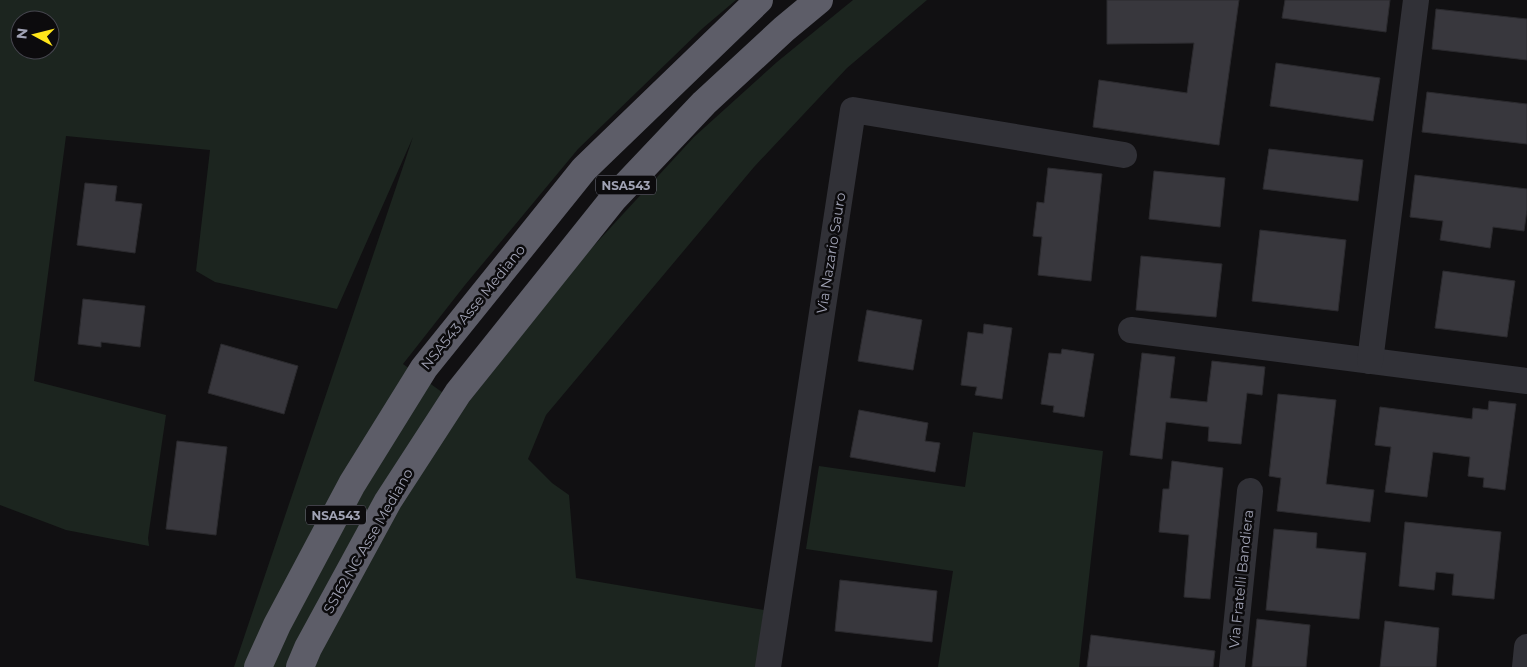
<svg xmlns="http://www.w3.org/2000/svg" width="1527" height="667" font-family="Montserrat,sans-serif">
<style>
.green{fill:#1c251f;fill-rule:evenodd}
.building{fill:#38373d;stroke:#2b2a2e}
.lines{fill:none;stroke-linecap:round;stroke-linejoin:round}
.street{stroke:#313137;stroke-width:26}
.highway{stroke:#5d5d68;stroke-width:28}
.labels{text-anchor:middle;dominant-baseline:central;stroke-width:5;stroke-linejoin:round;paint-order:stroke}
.shield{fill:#0c0b0d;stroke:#747582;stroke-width:1}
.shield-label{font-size:12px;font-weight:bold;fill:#a0a2b4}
.street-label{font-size:14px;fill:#a0a2b4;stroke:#0c0b0d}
</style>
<rect width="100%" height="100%" fill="#111012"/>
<g class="green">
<path d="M 0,0 L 736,0 L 703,28 L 578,149 L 465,285 L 403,364 L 464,408 L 577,264 L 694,137 L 777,62 L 853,0 L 927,0 L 847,68 L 754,167 L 546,415 L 528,459 L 552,483 L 569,495 L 576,578 L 764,610 L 756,667 L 234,667 L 413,137 L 337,309 L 215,282 L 196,271 L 210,150 L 66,136 L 34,381 L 166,415 L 148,538 L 149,546 L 66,530 L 0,505 ZM 20,20 L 50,20 L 50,50 L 20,50 Z"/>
<path d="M 973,432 L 1103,451 L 1079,667 L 938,667 L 953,571 L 806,549 L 819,466 L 965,487 Z"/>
</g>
<g class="building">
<path d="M 1107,0 L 1239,0 L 1219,145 L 1093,127 L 1099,80 L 1187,93 L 1194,43 L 1107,44 Z"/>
<path d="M 1285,0 L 1390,0 L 1386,32 L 1282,18 Z"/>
<path d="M 1436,9 L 1527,19 L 1527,60 L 1432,49 Z"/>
<path d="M 1276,63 L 1380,78 L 1373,121 L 1270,106 Z"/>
<path d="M 1427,92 L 1527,104 L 1527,144 L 1422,132 Z"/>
<path d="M 1269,149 L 1363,160 L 1358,201 L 1263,189 Z"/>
<path d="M 1048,168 L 1102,174 L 1091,281 L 1038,275 L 1042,237 L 1033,236 L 1037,202 L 1044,203 Z"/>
<path d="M 1154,171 L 1225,178 L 1220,227 L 1149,219 Z"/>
<path d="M 1415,175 L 1527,189 L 1527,210 L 1524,231 L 1493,227 L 1490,248 L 1440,240 L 1443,221 L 1410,217 Z"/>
<path d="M 85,183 L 117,186 L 115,201 L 142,204 L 135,253 L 77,245 Z"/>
<path d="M 1260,230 L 1346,240 L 1338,311 L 1252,301 Z"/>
<path d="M 1141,256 L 1222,264 L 1216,317 L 1136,310 Z"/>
<path d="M 1443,271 L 1515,281 L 1507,337 L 1435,328 Z"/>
<path d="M 83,299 L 145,306 L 140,347 L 101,342 L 101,347 L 78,344 Z"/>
<path d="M 867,310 L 922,320 L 913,370 L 858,361 Z"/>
<path d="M 984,324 L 1012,328 L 1002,399 L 975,395 L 977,387 L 961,385 L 968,332 L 983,334 Z"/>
<path d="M 221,344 L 298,366 L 284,414 L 208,393 Z"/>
<path d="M 1062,349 L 1094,354 L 1084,417 L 1053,412 L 1054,406 L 1041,404 L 1049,353 L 1061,354 Z"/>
<path d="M 1142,353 L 1175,357 L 1170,398 L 1207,402 L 1212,361 L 1265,367 L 1262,395 L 1247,393 L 1241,444 L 1208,441 L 1209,427 L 1166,422 L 1162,459 L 1130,455 Z"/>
<path d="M 1278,394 L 1336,400 L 1326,484 L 1374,490 L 1370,522 L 1277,511 L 1281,478 L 1269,476 Z"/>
<path d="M 1489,401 L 1516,404 L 1505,490 L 1483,487 L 1484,478 L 1468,476 L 1470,457 L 1433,452 L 1427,497 L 1385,492 L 1391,447 L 1375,445 L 1380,407 L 1472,419 L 1473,408 L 1488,410 Z"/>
<path d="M 859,410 L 928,423 L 925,441 L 940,443 L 935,472 L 850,457 Z"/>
<path d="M 177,441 L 227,447 L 216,535 L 166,529 Z"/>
<path d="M 1172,461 L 1223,468 L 1210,599 L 1184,597 L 1189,535 L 1159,532 L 1163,489 L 1169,489 Z"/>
<path d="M 1405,522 L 1501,532 L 1494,599 L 1452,595 L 1454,574 L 1436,572 L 1434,590 L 1399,586 Z"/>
<path d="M 1274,529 L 1317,533 L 1316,548 L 1366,553 L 1359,619 L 1266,610 Z"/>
<path d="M 840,580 L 937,591 L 932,642 L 835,631 Z"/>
<path d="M 1257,619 L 1310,625 L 1306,667 L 1252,667 Z"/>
<path d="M 1385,621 L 1439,628 L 1436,667 L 1380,667 Z"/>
<path d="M 1091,635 L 1215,651 L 1213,667 L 1087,667 Z"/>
</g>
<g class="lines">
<g class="street">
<path d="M 1131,330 L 1527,381"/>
<path d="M 1370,361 L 1416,0"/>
<path d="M 768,667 L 853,110 L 1124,155"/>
<path d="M 1232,667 L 1250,491"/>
<path d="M 1525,667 L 1527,647"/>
</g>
<g class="highway">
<path d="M 258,667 L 277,625 L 352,484 L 424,368 L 584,169 L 759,0"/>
<path d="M 300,667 L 308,648 L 388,501 L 458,393 L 614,198 L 704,103 L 784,29 L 819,0"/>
</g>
</g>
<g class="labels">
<g class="shield">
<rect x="596" y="175.5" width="60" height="19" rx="4"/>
<rect x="306" y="505.5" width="60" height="19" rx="4"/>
</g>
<g class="shield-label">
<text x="626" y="185">NSA543</text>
<text x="336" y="515">NSA543</text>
</g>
<g class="street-label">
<text transform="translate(831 253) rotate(-81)">Via Nazario Sauro</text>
<text transform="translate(473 307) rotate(-51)">NSA543 Asse Mediano</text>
<text transform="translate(368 541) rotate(-60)">SS162 NC Asse Mediano</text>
<text transform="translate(1241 579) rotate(-84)">Via Fratelli Bandiera</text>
</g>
</g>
<g transform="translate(35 35) rotate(277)"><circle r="24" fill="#0c0b0d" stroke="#474750"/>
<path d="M0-4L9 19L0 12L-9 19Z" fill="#ffe61b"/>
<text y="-8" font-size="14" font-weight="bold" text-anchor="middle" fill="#a0a2b4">N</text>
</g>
</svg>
